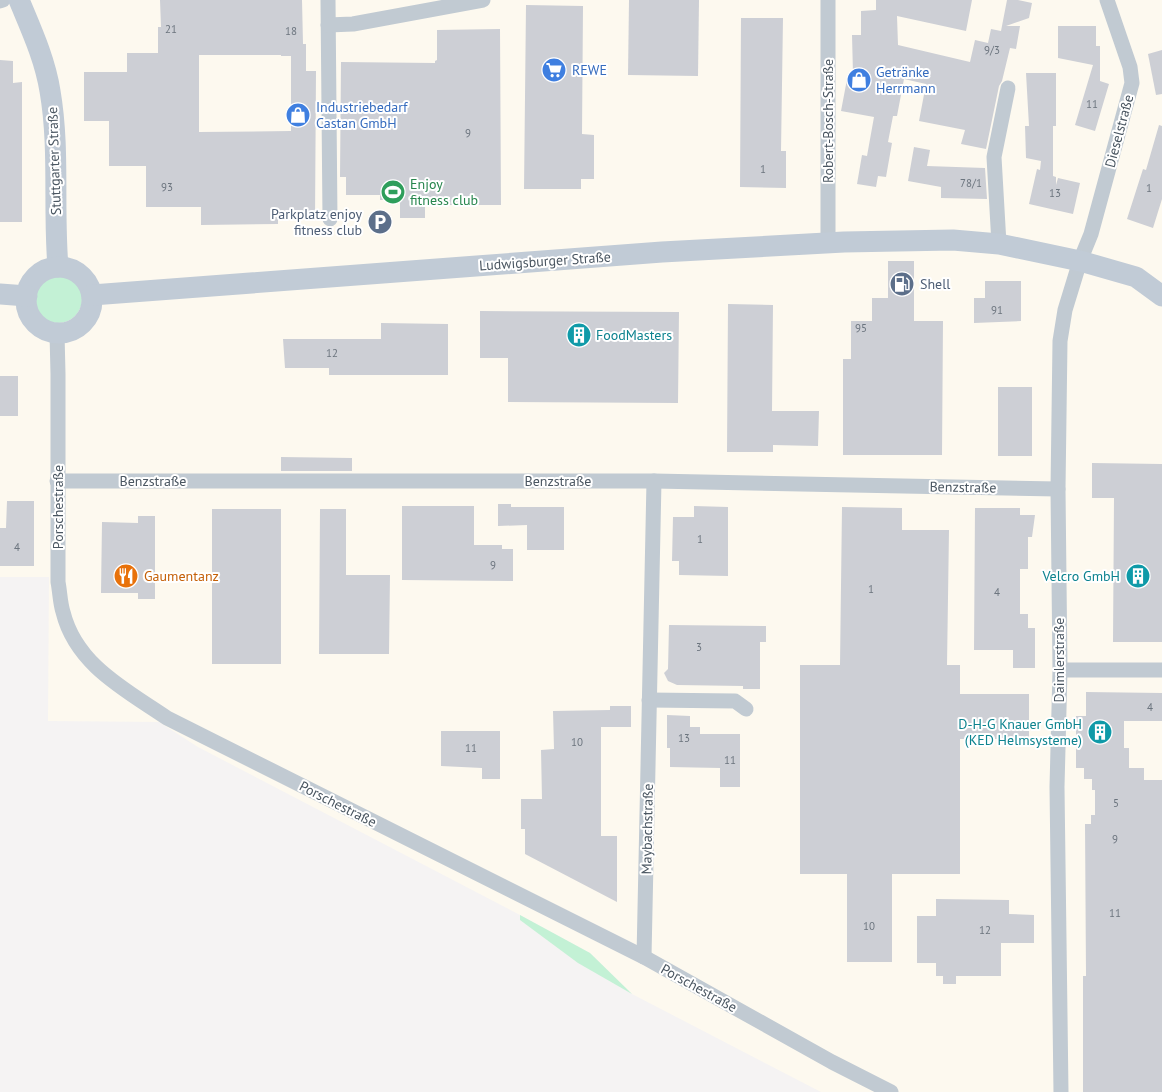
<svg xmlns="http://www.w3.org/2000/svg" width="1162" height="1092" font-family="'PT Sans',sans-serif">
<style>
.commercial{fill:#fdf9ef}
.green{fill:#c3f1d5}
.building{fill:#cdcfd5;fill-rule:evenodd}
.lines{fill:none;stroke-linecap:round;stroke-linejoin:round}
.street{stroke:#c1cad2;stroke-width:15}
.secondary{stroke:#c1cbd6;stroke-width:21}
.labels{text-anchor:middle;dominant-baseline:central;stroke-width:4;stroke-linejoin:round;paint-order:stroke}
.number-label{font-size:11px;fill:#6b747e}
.shop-label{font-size:14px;fill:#366cbe;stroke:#fff;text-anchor:start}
.street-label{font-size:14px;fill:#4a5661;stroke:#fff}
.leisure-label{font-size:14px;fill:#27864d;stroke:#fff;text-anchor:start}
.service-label{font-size:14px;fill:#4e5e75;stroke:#fff;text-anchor:end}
.culture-label{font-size:14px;fill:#0d838f;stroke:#fff;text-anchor:end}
.food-label{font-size:14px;fill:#c56008;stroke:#fff;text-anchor:start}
</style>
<rect width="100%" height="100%" fill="#f5f3f3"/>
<path class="commercial" d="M 0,0 L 1162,0 L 1162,1092 L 821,1092 L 632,994 L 590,953 L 520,915 L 198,747 L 159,722 L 48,721 L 49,577 L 0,577 Z"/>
<g class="green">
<circle cx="58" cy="299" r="24"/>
<path d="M 520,915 L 590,953 L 632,994 L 578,963 L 520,920 Z"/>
</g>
<g class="building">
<path d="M 160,0 L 302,0 L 303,44 L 306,44 L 306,71 L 316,71 L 315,219 L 278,219 L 278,224 L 201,225 L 201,207 L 146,207 L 146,166 L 109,166 L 109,121 L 84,121 L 84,72 L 127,72 L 127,53 L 158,53 L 158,27 L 161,27 ZM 199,55 L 281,55 L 281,56 L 291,56 L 291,131 L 199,132 Z"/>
<path d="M 629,0 L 699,0 L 698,76 L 628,75 Z"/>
<path d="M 876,0 L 972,0 L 966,31 L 897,16 L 898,45 L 970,62 L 975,40 L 988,43 L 991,29 L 1001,31 L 1007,0 L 1018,0 L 1032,3 L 1029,18 L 1006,26 L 1020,26 L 1016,49 L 1010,48 L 1002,81 L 999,86 L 986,149 L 961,144 L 965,130 L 919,121 L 926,84 L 904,79 L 897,116 L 893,116 L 888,142 L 892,143 L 886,177 L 878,176 L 876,187 L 857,184 L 862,155 L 867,156 L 874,117 L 841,111 L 848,74 L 853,74 L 852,35 L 861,35 L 861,11 L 876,10 Z"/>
<path d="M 526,5 L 583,6 L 582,134 L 594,135 L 594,179 L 581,179 L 581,189 L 524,189 Z"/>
<path d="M 741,18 L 783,18 L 781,151 L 786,151 L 786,188 L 740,187 Z"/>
<path d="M 1058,26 L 1096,26 L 1096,46 L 1100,46 L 1100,81 L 1109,84 L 1095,131 L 1075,125 L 1093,65 L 1058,58 Z"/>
<path d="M 500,29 L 501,205 L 425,205 L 425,218 L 400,218 L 400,200 L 380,200 L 380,195 L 346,195 L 346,177 L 340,177 L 341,62 L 435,63 L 435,61 L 437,60 L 437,30 Z"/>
<path d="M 1162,50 L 1162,94 L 1156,95 L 1148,54 Z"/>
<path d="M 0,60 L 13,61 L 13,83 L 22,82 L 22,222 L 0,222 Z"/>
<path d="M 1026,73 L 1056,73 L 1056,126 L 1053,126 L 1053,176 L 1056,177 L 1056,185 L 1058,178 L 1080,183 L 1073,214 L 1029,204 L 1037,169 L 1040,170 L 1041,161 L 1026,158 L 1025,126 L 1029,126 Z"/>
<path d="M 1159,125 L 1162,126 L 1162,199 L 1153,228 L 1127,219 L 1143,169 L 1146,170 Z"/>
<path d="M 914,147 L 930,150 L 927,166 L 985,168 L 987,199 L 941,198 L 941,187 L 908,181 Z"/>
<path d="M 888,261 L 914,261 L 914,321 L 943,321 L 942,455 L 843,455 L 843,359 L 851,359 L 851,321 L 872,321 L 872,298 L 888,298 Z"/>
<path d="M 985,281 L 1021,281 L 1021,321 L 974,323 L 974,298 L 985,298 Z"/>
<path d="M 728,304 L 773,305 L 772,411 L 819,411 L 818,446 L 773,445 L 773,452 L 727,452 Z"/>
<path d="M 480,311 L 679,312 L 678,403 L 508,402 L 508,358 L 480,358 Z"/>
<path d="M 381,323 L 448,324 L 448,375 L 329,375 L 329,368 L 285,368 L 283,339 L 381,339 Z"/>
<rect x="0" y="376" width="18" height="40"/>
<rect x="998" y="387" width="34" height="69"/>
<path d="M 281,457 L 352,458 L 352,471 L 281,471 Z"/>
<path d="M 1092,463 L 1162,464 L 1162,642 L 1113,642 L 1114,498 L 1092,498 Z"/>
<path d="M 7,501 L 34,501 L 34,566 L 0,566 L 0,528 L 6,528 Z"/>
<path d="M 498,504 L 511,504 L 511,507 L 564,507 L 564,550 L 527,550 L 527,525 L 498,526 Z"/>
<path d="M 402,506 L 474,506 L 474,545 L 502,545 L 502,549 L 513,549 L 513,581 L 402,580 Z"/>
<path d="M 694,506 L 728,507 L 728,576 L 679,575 L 679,561 L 672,561 L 673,517 L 694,517 Z"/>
<path d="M 842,507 L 902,508 L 902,530 L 949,530 L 947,665 L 960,665 L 960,694 L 1029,694 L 1029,739 L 960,739 L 960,874 L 892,874 L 892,962 L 847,962 L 847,874 L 800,874 L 800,665 L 840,665 Z"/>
<path d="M 975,508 L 1020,508 L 1020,515 L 1035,515 L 1032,537 L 1028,537 L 1028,569 L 1020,569 L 1020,614 L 1028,614 L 1028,628 L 1035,628 L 1035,668 L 1013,668 L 1013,650 L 974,650 Z"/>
<rect x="212" y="509" width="69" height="155"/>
<path d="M 320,509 L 346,509 L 346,575 L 390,575 L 389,654 L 319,654 Z"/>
<path d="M 138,516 L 155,516 L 155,599 L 138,599 L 138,593 L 101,593 L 102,522 L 138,523 Z"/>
<path d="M 669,625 L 766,626 L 766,642 L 760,642 L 760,689 L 743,689 L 743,686 L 677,685 L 668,681 L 664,673 L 668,669 Z"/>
<path d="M 1086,692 L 1162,693 L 1162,721 L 1124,721 L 1124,748 L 1129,748 L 1129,768 L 1144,768 L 1144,780 L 1162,780 L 1162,1092 L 1083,1092 L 1083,976 L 1086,976 L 1085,824 L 1091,824 L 1091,815 L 1095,815 L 1095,790 L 1092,790 L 1092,779 L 1084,779 L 1084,768 L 1076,768 L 1076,716 L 1086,716 Z"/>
<path d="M 610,706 L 631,706 L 631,727 L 601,727 L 601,836 L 617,836 L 617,902 L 525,854 L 525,829 L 521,829 L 521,799 L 542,799 L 541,750 L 554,749 L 553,711 L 610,710 Z"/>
<path d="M 667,715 L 690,716 L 690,727 L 700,727 L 700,734 L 740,734 L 740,787 L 720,787 L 720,768 L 670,767 L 670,748 L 667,748 Z"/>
<path d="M 441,731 L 500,731 L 500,779 L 482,779 L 482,768 L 441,766 Z"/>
<path d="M 936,899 L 1009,900 L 1009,914 L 1034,915 L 1034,943 L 1001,943 L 1001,976 L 956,976 L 956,984 L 943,984 L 943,976 L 936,976 L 936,963 L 917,963 L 917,916 L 936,916 Z"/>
</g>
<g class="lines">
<g class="street">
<path d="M 328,0 L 330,219"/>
<path d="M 828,0 L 828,243"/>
<path d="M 0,1 L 3,0"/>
<path d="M 328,25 L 353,24 L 483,0"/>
<path d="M 999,244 L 994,157 L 1008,88"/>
<path d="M 57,333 L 58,374 L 58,582 C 60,592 60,603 63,612 C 76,665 126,690 167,718 L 644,957 L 832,1062 L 891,1092"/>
<path d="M 57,481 L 654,481 L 1058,489"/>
<path d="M 1060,670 L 1162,670"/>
<path d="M 649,700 L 735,701 L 746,709"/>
<path d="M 644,957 L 654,481"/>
<path d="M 1061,1092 L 1057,787 L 1060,670 L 1058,489 L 1060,341 L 1065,310 L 1080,261 L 1091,234 L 1132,83 L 1130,67 L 1107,0"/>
</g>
<g class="secondary">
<path d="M 19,0 C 31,29 45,59 50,91 C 60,149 53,208 58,267"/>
<circle cx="59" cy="300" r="33"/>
<path d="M 0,294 L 27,296"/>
<path d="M 92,295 L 662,252 L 844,242 L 953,240 L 999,244 L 1080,261 L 1136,277 L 1162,296"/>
</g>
</g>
<defs>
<symbol id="supermarket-disc" viewBox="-11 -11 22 22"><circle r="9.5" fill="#3f7fe0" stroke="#fff"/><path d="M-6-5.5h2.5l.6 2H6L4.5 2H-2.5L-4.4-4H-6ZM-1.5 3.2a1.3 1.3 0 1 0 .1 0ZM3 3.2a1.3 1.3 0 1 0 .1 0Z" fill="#fff"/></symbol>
<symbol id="shop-disc" viewBox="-11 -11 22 22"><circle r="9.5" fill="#3f7fe0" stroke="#fff"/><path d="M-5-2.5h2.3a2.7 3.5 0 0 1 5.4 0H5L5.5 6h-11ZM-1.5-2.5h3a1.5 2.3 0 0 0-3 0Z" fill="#fff"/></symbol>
<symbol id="stadium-disc" viewBox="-11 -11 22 22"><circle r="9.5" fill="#2e9e5b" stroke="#fff"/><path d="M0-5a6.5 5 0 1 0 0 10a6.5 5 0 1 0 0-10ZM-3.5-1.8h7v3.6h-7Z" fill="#fff"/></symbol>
<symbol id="parking-disc" viewBox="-11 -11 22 22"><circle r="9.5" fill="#5c6f8a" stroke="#fff"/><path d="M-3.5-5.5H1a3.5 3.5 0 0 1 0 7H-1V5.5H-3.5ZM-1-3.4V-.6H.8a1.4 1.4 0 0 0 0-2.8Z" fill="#fff"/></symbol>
<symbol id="fuel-disc" viewBox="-11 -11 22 22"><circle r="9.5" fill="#5c6f8a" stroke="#fff"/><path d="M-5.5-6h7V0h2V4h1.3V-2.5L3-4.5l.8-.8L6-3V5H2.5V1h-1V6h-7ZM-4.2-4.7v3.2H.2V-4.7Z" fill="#fff"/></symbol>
<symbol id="building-disc" viewBox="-11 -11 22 22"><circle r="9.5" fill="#0f9aa8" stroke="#fff"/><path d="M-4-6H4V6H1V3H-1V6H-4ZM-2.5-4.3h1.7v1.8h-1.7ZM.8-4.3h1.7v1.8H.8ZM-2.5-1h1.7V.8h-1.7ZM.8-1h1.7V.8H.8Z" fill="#fff"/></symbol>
<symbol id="restaurant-disc" viewBox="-11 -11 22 22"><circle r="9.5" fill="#e8710a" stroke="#fff"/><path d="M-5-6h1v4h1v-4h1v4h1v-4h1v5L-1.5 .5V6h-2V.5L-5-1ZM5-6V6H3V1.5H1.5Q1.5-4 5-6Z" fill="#fff"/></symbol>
</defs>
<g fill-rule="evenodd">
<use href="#supermarket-disc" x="540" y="56" width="28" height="28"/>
<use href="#shop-disc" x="845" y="66" width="28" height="28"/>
<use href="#shop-disc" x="284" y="101" width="28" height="28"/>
<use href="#stadium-disc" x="379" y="178" width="28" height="28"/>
<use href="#parking-disc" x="366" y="208" width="28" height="28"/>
<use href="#fuel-disc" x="888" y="270" width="28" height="28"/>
<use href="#building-disc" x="565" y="321" width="28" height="28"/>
<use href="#restaurant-disc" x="112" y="562" width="28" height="28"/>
<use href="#building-disc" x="1124" y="562" width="28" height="28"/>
<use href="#building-disc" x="1086" y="718" width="28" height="28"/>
</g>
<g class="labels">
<g class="number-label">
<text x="171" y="29">21</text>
<text x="291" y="31">18</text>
<text x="992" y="50">9/3</text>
<text x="1092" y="104">11</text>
<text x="468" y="133">9</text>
<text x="763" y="169">1</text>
<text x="971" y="183">78/1</text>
<text x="167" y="187">93</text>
<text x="1149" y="188">1</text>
<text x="1055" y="193">13</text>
<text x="997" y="310">91</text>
<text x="861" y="328">95</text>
<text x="332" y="353">12</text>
<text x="700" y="539">1</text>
<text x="17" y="547">4</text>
<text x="493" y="565">9</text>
<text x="871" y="589">1</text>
<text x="997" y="592">4</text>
<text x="699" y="647">3</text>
<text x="1150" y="707">4</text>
<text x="684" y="738">13</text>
<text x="577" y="742">10</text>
<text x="471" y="748">11</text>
<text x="730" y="760">11</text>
<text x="1116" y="803">5</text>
<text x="1115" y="839">9</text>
<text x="1115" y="913">11</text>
<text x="869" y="926">10</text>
<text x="985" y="930">12</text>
</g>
<g class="shop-label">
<text x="572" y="70">REWE</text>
<text x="876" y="72">Getränke<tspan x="876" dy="16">Herrmann</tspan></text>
<text x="316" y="107">Industriebedarf<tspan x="316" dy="16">Castan GmbH</tspan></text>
</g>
<g class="street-label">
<text transform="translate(828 121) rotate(-90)">Robert-Bosch-Straße</text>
<text transform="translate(1119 131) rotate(-75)">Dieselstraße</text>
<text transform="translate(54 161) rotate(-92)">Stuttgarter Straße</text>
<text transform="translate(545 261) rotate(-4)">Ludwigsburger Straße</text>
<text x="153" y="481">Benzstraße</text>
<text x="558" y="481">Benzstraße</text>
<text transform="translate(963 487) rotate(1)">Benzstraße</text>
<text transform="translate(58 507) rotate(-90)">Porschestraße</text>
<text transform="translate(1059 660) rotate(-90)">Daimlerstraße</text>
<text transform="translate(338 804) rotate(27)">Porschestraße</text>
<text transform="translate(647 829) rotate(-89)">Maybachstraße</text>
<text transform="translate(699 988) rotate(29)">Porschestraße</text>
</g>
<g class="leisure-label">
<text x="410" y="184">Enjoy<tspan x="410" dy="16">fitness club</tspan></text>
</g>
<g class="service-label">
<text x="362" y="214">Parkplatz enjoy<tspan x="362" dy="16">fitness club</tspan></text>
<text x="920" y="284" text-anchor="start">Shell</text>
</g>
<g class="culture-label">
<text x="596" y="335" text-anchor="start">FoodMasters</text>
<text x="1120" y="576">Velcro GmbH</text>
<text x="1082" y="724">D-H-G Knauer GmbH<tspan x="1082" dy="16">(KED Helmsysteme)</tspan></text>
</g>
<g class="food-label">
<text x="144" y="576">Gaumentanz</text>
</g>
</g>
</svg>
